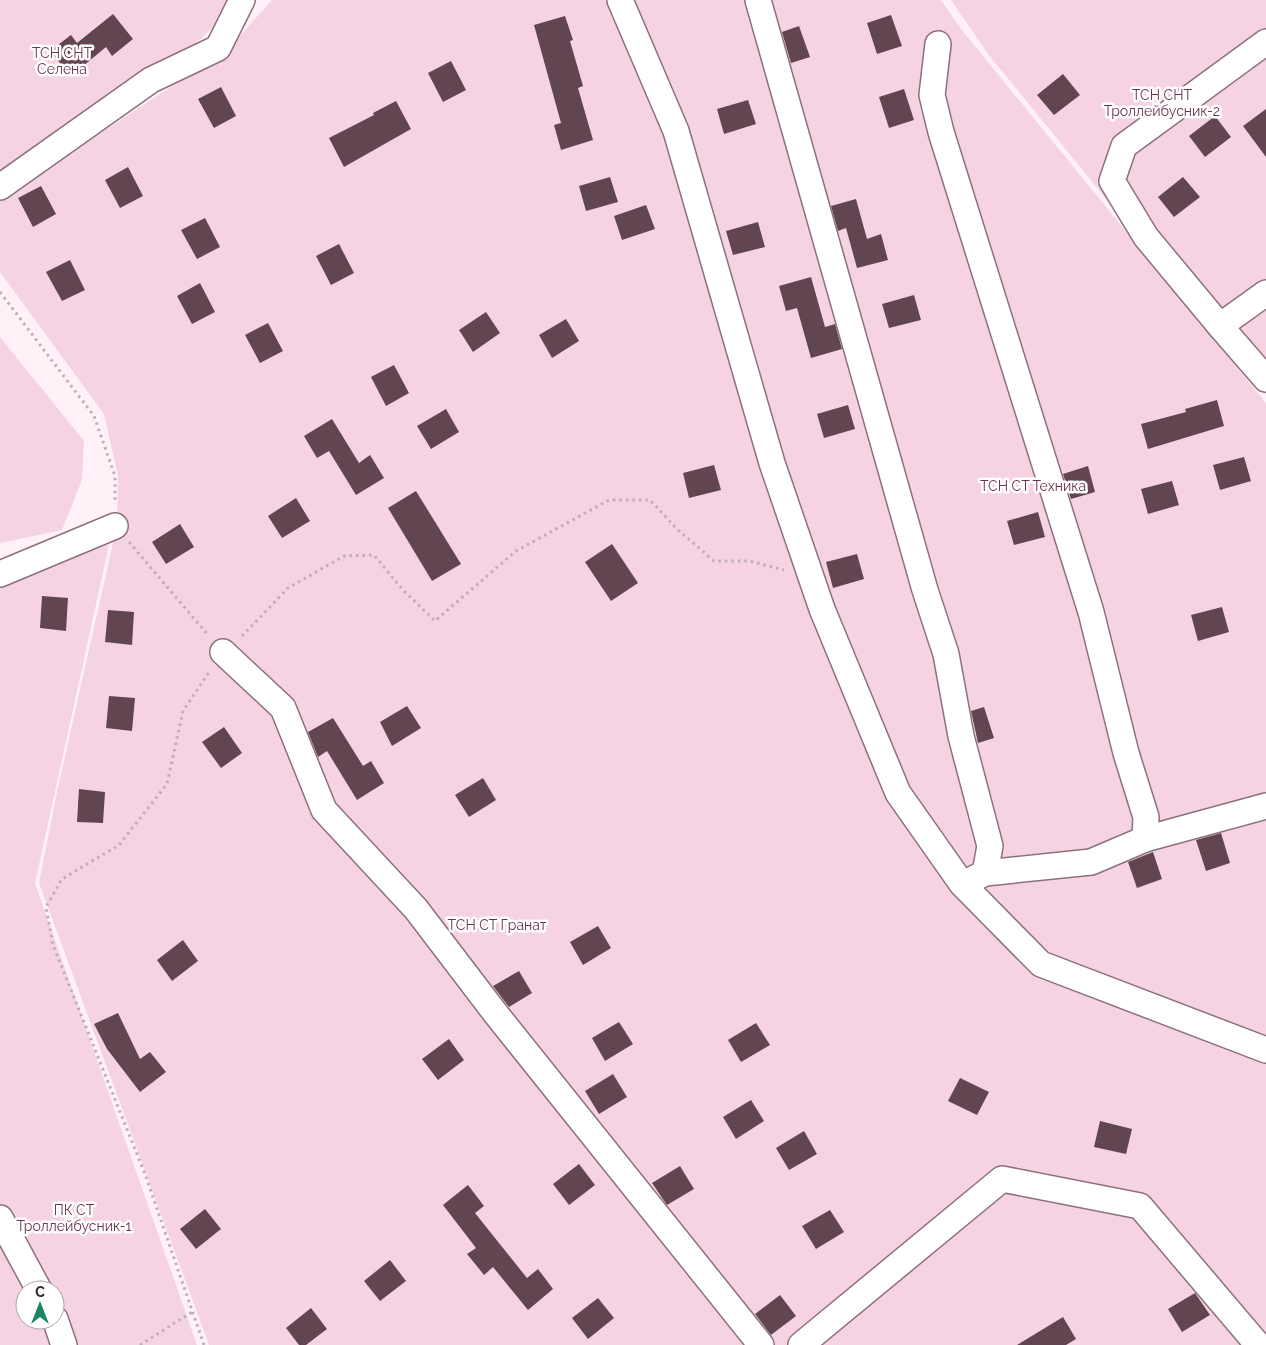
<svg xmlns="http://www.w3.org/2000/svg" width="1266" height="1345" font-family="Raleway,sans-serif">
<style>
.green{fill:#f6d3e3;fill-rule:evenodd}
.building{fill:#614652}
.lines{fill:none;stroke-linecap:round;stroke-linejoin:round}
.minor-casing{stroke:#8d707d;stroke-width:28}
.path{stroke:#bdafb5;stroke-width:3;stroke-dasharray:2.5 4;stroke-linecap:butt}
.minor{stroke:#fff;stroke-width:25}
.labels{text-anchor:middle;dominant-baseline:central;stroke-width:5;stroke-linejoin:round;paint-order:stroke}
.park-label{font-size:14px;fill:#6c3250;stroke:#fff}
</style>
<rect width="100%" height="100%" fill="#fff1f7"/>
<g class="green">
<path d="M 0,0 L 239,0 L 202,38 L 0,179 Z"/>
<path d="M 272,0 L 613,0 L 671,137 L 894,799 L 1035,970 L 1266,1058 L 1266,1345 L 209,1345 L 39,883 L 57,792 L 117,525 L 118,476 L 104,414 L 0,272 L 0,200 L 229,48 Z"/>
<path d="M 626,0 L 941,0 L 961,29 L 1266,403 L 1266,1043 L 1049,959 L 972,885 L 901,789 L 815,569 Z"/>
<path d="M 951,0 L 1266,0 L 1266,395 L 988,54 Z"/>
<path d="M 0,337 L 84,441 L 82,480 L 62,530 L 0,543 Z"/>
<path d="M 109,545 L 35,883 L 197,1345 L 0,1345 L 0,559 ZM 25,1290 L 55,1290 L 55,1320 L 25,1320 Z"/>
</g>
<g class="building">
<path d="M 113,14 L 133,39 L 112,56 L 106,47 L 71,76 L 50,51 L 71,35 L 77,43 Z"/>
<path d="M 891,15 L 902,46 L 877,54 L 867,23 Z"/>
<path d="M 565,16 L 573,40 L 570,41 L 583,86 L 578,88 L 593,140 L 561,150 L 554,125 L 561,123 L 534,25 Z"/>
<path d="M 799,26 L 810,57 L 791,63 L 782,32 Z"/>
<path d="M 451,61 L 466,90 L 443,102 L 428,73 Z"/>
<path d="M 1063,74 L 1080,95 L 1054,115 L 1037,95 Z"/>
<path d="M 221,87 L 236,116 L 214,128 L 198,99 Z"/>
<path d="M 904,89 L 914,120 L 889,128 L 879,97 Z"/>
<path d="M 748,100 L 756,124 L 724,134 L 717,109 Z"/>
<path d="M 396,101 L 411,129 L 344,167 L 329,138 L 374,115 L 373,113 Z"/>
<path d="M 1266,109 L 1266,157 L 1243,126 Z"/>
<path d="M 1215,116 L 1231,137 L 1205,157 L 1189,136 Z"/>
<path d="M 128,167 L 143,196 L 120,208 L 105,180 Z"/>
<path d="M 610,177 L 618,202 L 586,211 L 579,186 Z"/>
<path d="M 1183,177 L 1200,197 L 1174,217 L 1158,197 Z"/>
<path d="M 41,186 L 56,214 L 33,227 L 18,198 Z"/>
<path d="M 856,199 L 867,239 L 881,234 L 888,260 L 857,268 L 846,228 L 838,231 L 831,206 Z"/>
<path d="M 646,205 L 655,229 L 622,240 L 614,216 Z"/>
<path d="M 205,218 L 220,247 L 197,259 L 181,230 Z"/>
<path d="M 758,222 L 765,247 L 733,255 L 726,231 Z"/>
<path d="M 339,244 L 354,273 L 331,285 L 316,256 Z"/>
<path d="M 70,260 L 85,290 L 62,301 L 46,272 Z"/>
<path d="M 811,277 L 825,327 L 835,324 L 842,349 L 811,358 L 797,308 L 786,311 L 779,286 Z"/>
<path d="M 200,283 L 215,312 L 192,324 L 177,296 Z"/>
<path d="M 914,295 L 921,320 L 889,328 L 882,304 Z"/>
<path d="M 486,312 L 500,333 L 473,352 L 459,330 Z"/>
<path d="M 566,319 L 579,341 L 552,358 L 539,335 Z"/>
<path d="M 268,323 L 283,351 L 260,363 L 245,335 Z"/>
<path d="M 394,365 L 409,393 L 386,406 L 371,377 Z"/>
<path d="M 1217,400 L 1224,426 L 1148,449 L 1141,424 L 1186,412 L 1185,409 Z"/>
<path d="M 848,405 L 855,429 L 824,438 L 817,414 Z"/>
<path d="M 446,409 L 459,432 L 431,449 L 417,426 Z"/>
<path d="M 332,419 L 359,463 L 370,455 L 384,478 L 356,495 L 329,451 L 317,458 L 304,436 Z"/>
<path d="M 1244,457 L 1251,481 L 1220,490 L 1213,465 Z"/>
<path d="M 714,465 L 721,490 L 689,498 L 683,473 Z"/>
<path d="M 1088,466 L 1095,492 L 1071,499 L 1063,474 Z"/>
<path d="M 1172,481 L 1179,505 L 1148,514 L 1141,489 Z"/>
<path d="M 416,491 L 461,564 L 432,581 L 388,508 Z"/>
<path d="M 296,498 L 310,521 L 282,538 L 268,516 Z"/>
<path d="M 1038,512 L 1045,537 L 1014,545 L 1007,521 Z"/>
<path d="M 180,524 L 194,547 L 166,564 L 152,542 Z"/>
<path d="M 612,544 L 638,583 L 611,601 L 585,562 Z"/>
<path d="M 857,554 L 864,579 L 833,588 L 826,562 Z"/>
<path d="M 42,596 L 68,598 L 66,631 L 40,628 Z"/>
<path d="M 1222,607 L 1229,632 L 1198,641 L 1191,615 Z"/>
<path d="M 108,610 L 134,612 L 132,645 L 105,642 Z"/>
<path d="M 109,696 L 135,698 L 132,731 L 106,728 Z"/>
<path d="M 407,706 L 421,728 L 392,746 L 380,722 Z"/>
<path d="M 984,707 L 994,738 L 978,743 L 971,711 Z"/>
<path d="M 333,718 L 363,766 L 371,761 L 384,783 L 357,800 L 327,751 L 318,757 L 308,732 Z"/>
<path d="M 224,727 L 242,753 L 221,768 L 202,742 Z"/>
<path d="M 483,778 L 496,800 L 469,817 L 455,795 Z"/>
<path d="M 79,789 L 105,792 L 103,823 L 77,822 Z"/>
<path d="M 1221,833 L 1230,863 L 1206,871 L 1196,840 Z"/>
<path d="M 1153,852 L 1162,879 L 1137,888 L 1128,862 Z"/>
<path d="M 598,926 L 611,948 L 583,965 L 570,942 Z"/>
<path d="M 183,940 L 198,961 L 172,981 L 157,960 Z"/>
<path d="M 519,971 L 532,993 L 509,1007 L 493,986 Z"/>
<path d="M 118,1013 L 140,1059 L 150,1052 L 166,1072 L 140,1092 L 107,1049 L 94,1024 Z"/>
<path d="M 619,1022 L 633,1044 L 605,1061 L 592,1038 Z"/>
<path d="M 756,1023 L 770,1045 L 741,1062 L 728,1040 Z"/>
<path d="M 449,1039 L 464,1060 L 438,1080 L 422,1059 Z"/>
<path d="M 613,1074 L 627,1097 L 599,1114 L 585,1091 Z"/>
<path d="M 960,1078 L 989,1092 L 977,1115 L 948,1101 Z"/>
<path d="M 751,1100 L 764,1121 L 736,1139 L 723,1117 Z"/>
<path d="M 1100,1121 L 1132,1129 L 1126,1154 L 1094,1147 Z"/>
<path d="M 804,1131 L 817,1154 L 789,1170 L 776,1148 Z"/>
<path d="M 579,1164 L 595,1185 L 569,1205 L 553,1184 Z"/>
<path d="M 680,1166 L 694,1189 L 667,1205 L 652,1183 Z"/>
<path d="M 468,1185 L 484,1206 L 475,1213 L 527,1278 L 538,1269 L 553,1289 L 528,1310 L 493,1267 L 484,1275 L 476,1265 L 467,1254 L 476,1248 L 443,1205 Z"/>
<path d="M 205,1209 L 221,1229 L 196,1249 L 180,1229 Z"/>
<path d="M 830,1210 L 844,1232 L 816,1249 L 802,1226 Z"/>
<path d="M 390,1260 L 406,1281 L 380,1301 L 364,1281 Z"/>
<path d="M 1195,1293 L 1210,1315 L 1182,1332 L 1168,1309 Z"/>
<path d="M 780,1295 L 796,1316 L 771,1335 L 755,1314 Z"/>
<path d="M 598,1298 L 614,1318 L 588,1339 L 572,1318 Z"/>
<path d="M 311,1308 L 327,1329 L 306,1345 L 299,1345 L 286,1328 Z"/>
<path d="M 1063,1317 L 1076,1339 L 1066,1345 L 1017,1345 Z"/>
</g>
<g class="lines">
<defs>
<g id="minor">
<path d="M 620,0 L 676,131 L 772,463 L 822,609 L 898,793 L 962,884 L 1041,964 L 1266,1050"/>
<path d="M 758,0 L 925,590 L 946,654 L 961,736 L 990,846 L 985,873"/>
<path d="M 1266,42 L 1124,146 L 1112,181 L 1146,237 L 1220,326 L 1266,293"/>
<path d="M 938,44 L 932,95 L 941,132 L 1091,612 L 1126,753 L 1146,817 L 1145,839"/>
<path d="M 0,187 L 151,80 L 218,48 L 242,0"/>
<path d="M 1220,326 L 1266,379"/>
<path d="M 0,574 L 115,526"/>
<path d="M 223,652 L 283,708 L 324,810 L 416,909 L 496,1014 L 761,1345"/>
<path d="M 971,880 L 985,873 L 1091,862 L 1145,839 L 1266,806"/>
<path d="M 0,1218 L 39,1290"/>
<path d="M 55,1319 L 64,1345"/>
<path d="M 801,1345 L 1002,1179 L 1140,1206 L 1258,1345"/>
</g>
</defs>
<use href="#minor" class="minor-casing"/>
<g class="path">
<path d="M 0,292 L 94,416 L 115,476 L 115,504"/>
<path d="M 129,542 L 208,635"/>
<path d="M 242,636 L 288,588 L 344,556 L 374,555 L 403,590 L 435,621 L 516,551 L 609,500 L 650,500 L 677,529 L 714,561 L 749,561 L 784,570"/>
<path d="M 140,1345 L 192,1312"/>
<path d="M 204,1345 L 145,1174 L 53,945 L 46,907 L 62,879 L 119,845 L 167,784 L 183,711 L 209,672"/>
</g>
<use href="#minor" class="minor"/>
</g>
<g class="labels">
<g class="park-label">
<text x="62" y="53">ТСН СНТ<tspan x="62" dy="16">Селена</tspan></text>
<text x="1162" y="95">ТСН СНТ<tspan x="1162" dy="16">Троллейбусник-2</tspan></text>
<text x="1033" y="486">ТСН СТ Техника</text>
<text x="497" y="925">ТСН СТ Гранат</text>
<text x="74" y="1210">ПК СТ<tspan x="74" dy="16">Троллейбусник-1</tspan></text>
</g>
</g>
<g transform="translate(40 1305)"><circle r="24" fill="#ffffff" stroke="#a9a4a6"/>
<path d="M0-4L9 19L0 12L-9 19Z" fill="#198664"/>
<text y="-8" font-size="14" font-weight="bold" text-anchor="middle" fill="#271b20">С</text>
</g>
</svg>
